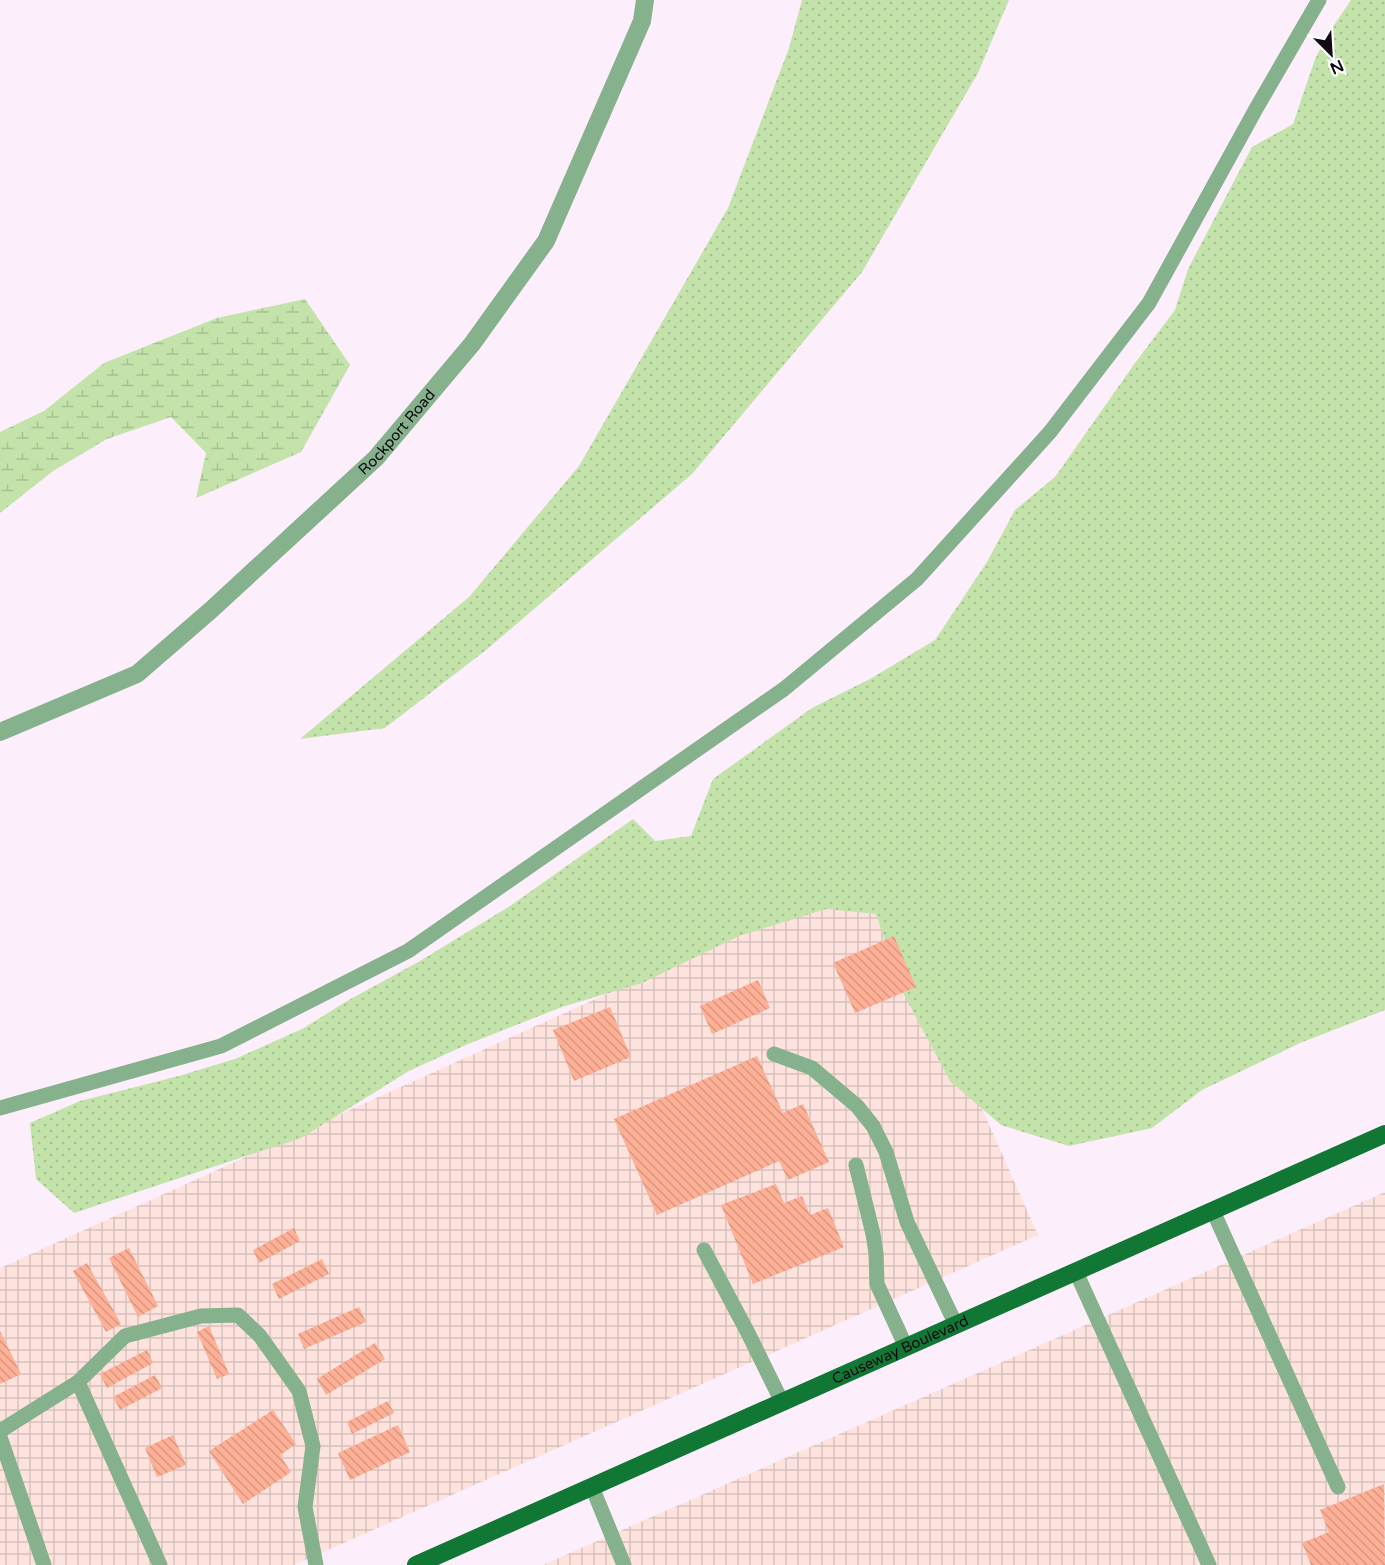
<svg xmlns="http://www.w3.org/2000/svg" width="1385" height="1565" font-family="'Varela Round',sans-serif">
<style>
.industrial{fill:url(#industrial-grid)}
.grass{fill:url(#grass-dots)}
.wetland{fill:url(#wetland-marsh)}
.building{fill:url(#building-back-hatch)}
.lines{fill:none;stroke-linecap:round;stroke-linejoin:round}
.lane{stroke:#85b18c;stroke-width:15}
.street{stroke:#85b18c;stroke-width:18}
.primary{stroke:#107734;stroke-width:18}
.labels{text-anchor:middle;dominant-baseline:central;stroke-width:4.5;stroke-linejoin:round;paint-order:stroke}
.street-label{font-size:15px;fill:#120a12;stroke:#fff}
</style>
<defs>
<pattern id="industrial-grid" width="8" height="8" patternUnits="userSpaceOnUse" patternTransform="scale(1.5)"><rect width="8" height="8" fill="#fde2de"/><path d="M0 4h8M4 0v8" fill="none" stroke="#d8c1bd"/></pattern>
<pattern id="grass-dots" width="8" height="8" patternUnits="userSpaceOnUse" patternTransform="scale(1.5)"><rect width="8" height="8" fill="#c3e3ab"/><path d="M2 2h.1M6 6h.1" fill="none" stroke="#a6c192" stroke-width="1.8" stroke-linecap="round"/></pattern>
<pattern id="wetland-marsh" width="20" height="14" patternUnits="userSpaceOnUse" patternTransform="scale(1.5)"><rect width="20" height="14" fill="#c3e3ab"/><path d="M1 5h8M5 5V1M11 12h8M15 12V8" fill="none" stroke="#a6c192"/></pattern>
<pattern id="building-back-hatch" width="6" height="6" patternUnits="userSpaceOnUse" patternTransform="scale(1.5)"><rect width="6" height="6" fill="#feb097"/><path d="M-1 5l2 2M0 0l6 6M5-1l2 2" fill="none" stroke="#d99681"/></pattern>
</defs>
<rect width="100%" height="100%" fill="#fdeefb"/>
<g class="industrial">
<path d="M 877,872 L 1038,1235 L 294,1565 L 0,1565 L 0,1268 Z"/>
<path d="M 1385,1192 L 1385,1565 L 543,1565 L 971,1376 Z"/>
</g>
<g class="grass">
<path d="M 802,0 L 1009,0 L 978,73 L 862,272 L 692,474 L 486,650 L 385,728 L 300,739 L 469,597 L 579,466 L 728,208 L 789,48 Z"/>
<path d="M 1351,0 L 1385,0 L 1385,1010 L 1300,1043 L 1202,1090 L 1152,1128 L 1069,1146 L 1001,1125 L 950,1081 L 901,989 L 876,914 L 826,909 L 739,936 L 642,983 L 562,1007 L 468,1044 L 409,1071 L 301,1138 L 74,1213 L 36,1179 L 30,1123 L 80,1101 L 179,1076 L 235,1059 L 304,1028 L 347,1001 L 420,961 L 510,906 L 633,819 L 655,841 L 691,836 L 713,779 L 812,708 L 870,679 L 935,640 L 987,562 L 1015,510 L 1055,477 L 1135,363 L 1175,310 L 1188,269 L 1252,147 L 1293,124 L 1315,59 L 1328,34 Z"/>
</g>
<path class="wetland" d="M 305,299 L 350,365 L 301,452 L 196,498 L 206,453 L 171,417 L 107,439 L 53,471 L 0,513 L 0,432 L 44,411 L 104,363 L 217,318 Z"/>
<g class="building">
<path d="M 894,936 L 916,987 L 855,1013 L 833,963 Z"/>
<path d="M 758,980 L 770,1008 L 712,1034 L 700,1006 Z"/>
<path d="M 610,1007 L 631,1057 L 574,1081 L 553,1030 Z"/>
<path d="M 757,1056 L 783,1113 L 803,1104 L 829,1162 L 788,1180 L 779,1161 L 657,1215 L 614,1119 Z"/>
<path d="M 776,1184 L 784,1203 L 802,1196 L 810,1215 L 828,1208 L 844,1247 L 753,1284 L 721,1205 Z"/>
<path d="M 294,1228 L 300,1241 L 259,1263 L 253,1250 Z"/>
<path d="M 129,1248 L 158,1306 L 138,1317 L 109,1258 Z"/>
<path d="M 322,1259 L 329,1274 L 279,1299 L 272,1284 Z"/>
<path d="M 87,1263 L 121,1324 L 106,1332 L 73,1271 Z"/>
<path d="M 359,1307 L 366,1322 L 304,1349 L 298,1334 Z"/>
<path d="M 209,1326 L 229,1374 L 217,1379 L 197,1332 Z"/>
<path d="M 0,1331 L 21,1374 L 0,1384 Z"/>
<path d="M 375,1343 L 385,1359 L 326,1395 L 317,1379 Z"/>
<path d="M 147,1350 L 153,1363 L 107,1388 L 100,1374 Z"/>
<path d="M 155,1375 L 162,1388 L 120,1410 L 113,1397 Z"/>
<path d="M 388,1401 L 394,1413 L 352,1434 L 347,1422 Z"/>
<path d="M 273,1410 L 296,1444 L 280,1455 L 291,1472 L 243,1504 L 209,1451 Z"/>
<path d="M 398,1425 L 410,1452 L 350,1480 L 338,1453 Z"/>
<path d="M 173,1435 L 186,1465 L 157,1477 L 145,1448 Z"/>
<path d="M 1384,1484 L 1385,1565 L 1311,1565 L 1302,1543 L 1329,1532 L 1320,1510 Z"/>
</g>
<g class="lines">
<g class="lane">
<path d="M 774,1054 L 812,1068 L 857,1106 L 873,1126 L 886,1152 L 907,1222 L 956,1325"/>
<path d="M 0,1108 L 221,1046 L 408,951 L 784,689 L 917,579 L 1050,432 L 1149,303 L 1257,107 L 1319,0"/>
<path d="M 856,1165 L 873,1234 L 876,1253 L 877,1284 L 906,1347"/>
<path d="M 1213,1211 L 1338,1487"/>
<path d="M 704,1250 L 748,1333 L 782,1402"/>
<path d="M 1076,1272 L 1209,1565"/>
<path d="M 0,1431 L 78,1382"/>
<path d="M 0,1437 L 44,1565"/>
<path d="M 592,1487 L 624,1565"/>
<path d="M 160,1565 L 78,1382 L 125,1336 L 201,1316 L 238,1315 L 260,1336 L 299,1391 L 313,1446 L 305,1507 L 316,1565"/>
</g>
<path class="street" id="s1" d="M 0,732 L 137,674 L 211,610 L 376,458 L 472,344 L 546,241 L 642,21 L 645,0"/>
<path class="primary" id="s2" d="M 416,1565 L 1385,1134"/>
</g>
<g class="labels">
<g class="street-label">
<text stroke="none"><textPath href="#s1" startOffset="504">Rockport Road</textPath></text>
<text stroke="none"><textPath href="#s2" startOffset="530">Causeway Boulevard</textPath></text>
</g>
</g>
<g transform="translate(1331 54) rotate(156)" stroke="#ffffff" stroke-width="4.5" paint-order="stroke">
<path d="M0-4.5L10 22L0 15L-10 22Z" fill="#120a12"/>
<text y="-9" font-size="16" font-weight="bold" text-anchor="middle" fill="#120a12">N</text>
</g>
</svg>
